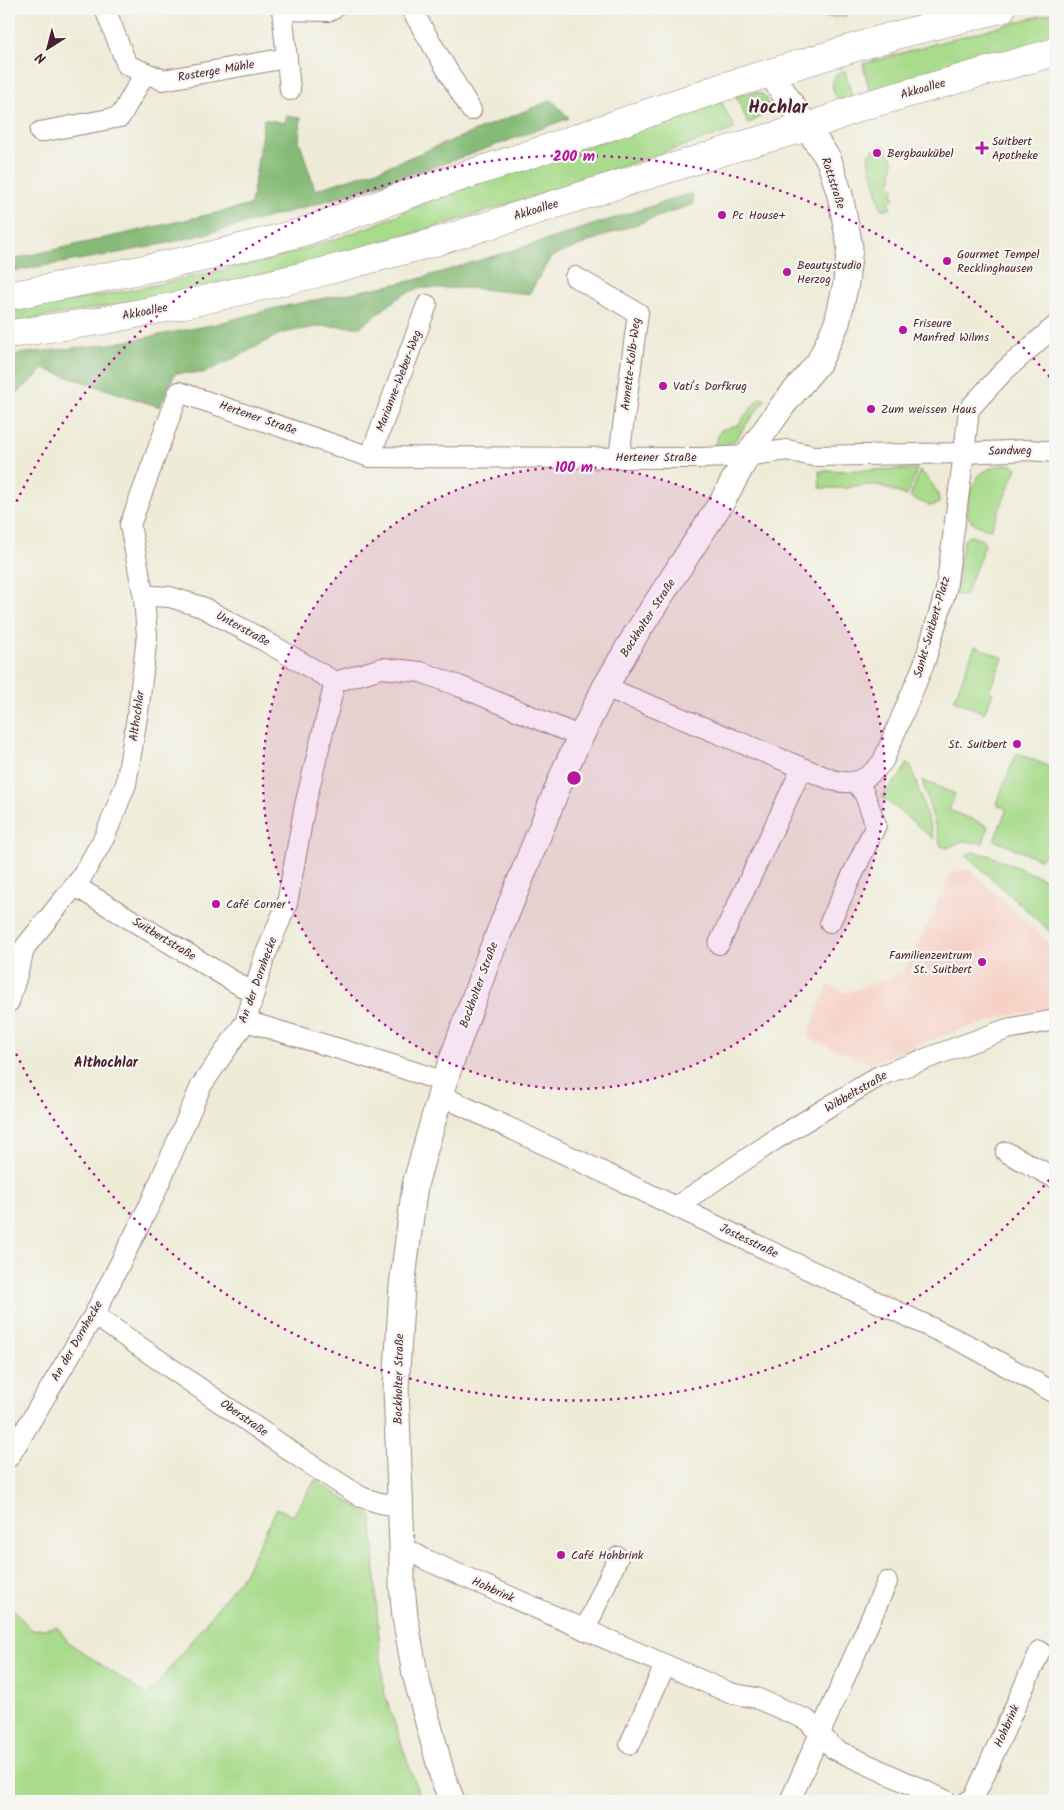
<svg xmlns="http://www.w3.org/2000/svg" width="1064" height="1810" font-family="Kalam,sans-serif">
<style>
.built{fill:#f7d1c6}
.green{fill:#a8db8b;stroke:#797d5b}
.forest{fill:#86bb77;stroke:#686d51}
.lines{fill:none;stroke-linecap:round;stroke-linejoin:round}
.minor-casing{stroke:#9c8581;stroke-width:22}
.tertiary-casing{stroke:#9c8581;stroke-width:27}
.secondary-casing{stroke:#9c8581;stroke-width:29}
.minor{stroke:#fff;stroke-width:20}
.tertiary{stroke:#fff;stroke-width:25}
.secondary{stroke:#fff;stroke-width:28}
.ring{fill:none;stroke:#b5179e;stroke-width:2.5;stroke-dasharray:2.5 5}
.poi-dot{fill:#b5179e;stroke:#f6f6f2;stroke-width:2}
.labels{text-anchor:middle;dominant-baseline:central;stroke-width:4.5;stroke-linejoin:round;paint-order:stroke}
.street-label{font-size:12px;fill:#4a1f2b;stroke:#f6f6f2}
.poi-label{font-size:12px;fill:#4a1f2b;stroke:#f6f6f2;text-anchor:start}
.neighbourhood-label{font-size:14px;font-weight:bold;fill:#4a1f2b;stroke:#f6f6f2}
.district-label{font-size:18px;font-weight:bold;fill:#4a1f2b;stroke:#f6f6f2}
.centre{fill:#b5179e;stroke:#f6f6f2;stroke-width:2.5}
.ring-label{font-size:15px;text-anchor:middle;font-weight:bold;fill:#b5179e;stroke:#f6f6f2;stroke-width:4.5;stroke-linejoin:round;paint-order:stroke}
</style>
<rect width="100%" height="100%" fill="#f6f6f2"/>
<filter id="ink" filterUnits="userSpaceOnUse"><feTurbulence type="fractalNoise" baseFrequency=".02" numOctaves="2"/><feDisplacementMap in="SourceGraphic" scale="10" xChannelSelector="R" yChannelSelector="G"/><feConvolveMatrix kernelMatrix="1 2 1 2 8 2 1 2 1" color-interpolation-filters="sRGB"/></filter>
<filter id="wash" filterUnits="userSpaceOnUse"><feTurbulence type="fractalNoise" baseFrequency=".0096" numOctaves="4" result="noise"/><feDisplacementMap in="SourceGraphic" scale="20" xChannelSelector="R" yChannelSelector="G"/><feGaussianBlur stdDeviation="1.12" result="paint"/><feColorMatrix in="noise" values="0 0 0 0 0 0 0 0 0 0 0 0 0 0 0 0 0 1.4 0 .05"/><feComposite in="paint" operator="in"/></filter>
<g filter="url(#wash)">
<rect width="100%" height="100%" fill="#eeebd7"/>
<path class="built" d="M 969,869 L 1055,949 L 1055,1008 L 1005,1016 L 947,1034 L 869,1063 L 807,1038 L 828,985 L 847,993 L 904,973 L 951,873 Z"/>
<g class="green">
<path d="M 805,9 L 850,9 L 845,16 C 831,18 815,19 805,9 Z"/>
<path d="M 1055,12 L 1055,43 L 871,96 L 863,64 L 952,39 Z"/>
<path d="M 845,71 L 853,100 C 850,100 845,101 841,99 C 831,96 830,81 837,74 C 838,74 844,71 845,71 Z"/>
<path d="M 755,92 C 764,94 769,98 768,107 L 760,117 L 748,124 L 736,96 Z"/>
<path d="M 721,101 L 735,129 L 481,213 L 376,245 L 223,286 L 9,323 L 9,311 L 132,290 L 272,259 L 333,240 L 372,226 L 441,196 Z"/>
<path d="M 883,145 L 893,159 L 892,180 L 889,182 L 895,190 L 892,193 L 895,198 L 888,203 L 891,208 L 881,209 L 868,156 L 872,151 Z"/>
<path d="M 759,398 L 766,399 C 760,406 754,414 748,422 C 739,435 733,449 714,446 L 721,430 L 738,425 Z"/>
<path d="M 1011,464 L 1017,468 L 991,529 C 985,529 972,524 968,517 C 964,507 973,480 981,474 C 989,467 1001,465 1011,464 Z"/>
<path d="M 917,469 L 907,496 L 878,485 L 850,486 L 850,488 L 820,488 L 819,471 Z"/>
<path d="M 920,470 C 928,479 940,490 939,503 L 931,506 L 910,497 Z"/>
<path d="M 971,536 L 982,540 L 985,545 L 965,595 L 961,596 L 956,594 L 955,589 L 964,540 L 967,537 Z"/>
<path d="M 975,646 L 1003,658 L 989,691 L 993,693 L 984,713 L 954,700 Z"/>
<path d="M 1017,753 L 1055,769 C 1055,789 1062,851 1039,859 L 994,840 L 1007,809 L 996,804 Z"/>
<path d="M 907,764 L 911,766 L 934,839 L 881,796 L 900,776 Z"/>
<path d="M 922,780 L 955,794 L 949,810 L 988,826 L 983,843 L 962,841 L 947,848 L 941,846 Z"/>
<path d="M 973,852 L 988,855 L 1047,880 L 1055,863 L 1055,936 L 966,855 Z"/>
<path d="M 315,1480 L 372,1517 L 377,1614 L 384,1692 L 421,1801 L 9,1801 L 9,1605 L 32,1630 L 57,1627 L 69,1643 L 148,1696 L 244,1574 L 277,1508 L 293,1516 Z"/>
</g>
<g class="forest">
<path d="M 552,100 L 569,118 C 438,168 308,210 172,242 C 118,254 63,262 9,272 L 9,260 L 251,205 L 264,119 L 285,123 L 286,116 L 301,118 L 299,140 L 315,190 L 381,169 Z"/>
<path d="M 692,193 L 694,204 L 603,236 L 551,257 L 529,294 L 472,288 L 420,288 L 402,295 L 360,327 L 321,326 L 282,333 L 229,361 L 203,373 L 175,373 L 160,407 L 44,369 L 9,401 L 9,355 L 111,344 L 154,336 L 216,324 L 276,308 L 415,280 L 556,237 Z"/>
</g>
</g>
<g filter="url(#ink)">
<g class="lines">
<defs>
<g id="minor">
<path d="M 105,9 L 127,65 L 163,80 L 287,58"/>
<path d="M 282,9 L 290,90"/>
<path d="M 411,9 L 471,110"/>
<path d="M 282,10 L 329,11 L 333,9"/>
<path d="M 40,132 L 120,117 L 145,73"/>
<path d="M 575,277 L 638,313 L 619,457"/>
<path d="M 370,457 L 427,305"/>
<path d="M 144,598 L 153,596 L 170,597 L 202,607 L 263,640 L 335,682"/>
<path d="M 605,687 L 832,780 C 855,786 868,780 883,761 L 924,664 L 946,590 L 964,453 L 1027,450 L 1055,452"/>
<path d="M 75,886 L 253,993"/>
<path d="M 830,922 L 876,825 L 864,793 L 856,782"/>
<path d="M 719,944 L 802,768"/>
<path d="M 9,1002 L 25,947 L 81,878 L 105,836 L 126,784 L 139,705 L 147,636 L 144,598 L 130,525 L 179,392 L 370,457 L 702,458 L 747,456 L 787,450 L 813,456 L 964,453 L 969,409 L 1003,372 L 1055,326"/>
<path d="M 246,1021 C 312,1042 379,1059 444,1082"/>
<path d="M 440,1095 L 970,1346 L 1055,1393"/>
<path d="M 1006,1152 L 1055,1178"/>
<path d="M 677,1206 L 776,1139 L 879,1076 L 1007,1029 L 1055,1020"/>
<path d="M 94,1315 L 302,1459 L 361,1497 L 380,1503 L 401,1506"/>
<path d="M 9,1457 L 94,1315 L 152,1200 L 201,1086 L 246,1021 L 264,958 L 287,904 L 305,805 L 335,682 L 382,668 L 421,672 L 459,686 L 581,737"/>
<path d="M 402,1546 L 424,1559 L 730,1693 L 756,1698 L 807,1720 L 834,1749 L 947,1801"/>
<path d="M 585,1630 L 618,1557"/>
<path d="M 630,1744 L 665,1665"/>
<path d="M 790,1801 L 887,1582"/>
<path d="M 968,1801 L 973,1800 L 1040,1651"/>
</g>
<path id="tertiary" d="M 452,1801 L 443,1778 L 415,1674 L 405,1617 L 402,1585 L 402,1546 L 396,1388 L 402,1286 L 415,1185 L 444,1082 L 487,962 L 566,767 L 605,687 L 636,634 L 723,500 L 747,456 L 783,405 L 819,362 L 837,323 L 846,283 L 850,247 L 840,195 L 829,160 L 771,74"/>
<g id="secondary">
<path d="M 9,296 L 205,257 L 303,232 L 426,188 L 531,154 L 723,87 L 893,36 L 1001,9"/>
<path d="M 9,334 L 100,321 L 181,305 L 318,273 L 432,243 L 747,144 L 808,127 L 863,106 L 1055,52"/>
</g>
</defs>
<use href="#minor" class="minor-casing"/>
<use href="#tertiary" class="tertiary-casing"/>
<use href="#secondary" class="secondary-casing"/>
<use href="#minor" class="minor"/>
<use href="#tertiary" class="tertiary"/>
<use href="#secondary" class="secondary"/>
</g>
</g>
<circle cx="574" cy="778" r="311" fill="#b5179e" fill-opacity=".12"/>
<g class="ring">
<circle cx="574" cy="778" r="311"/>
<path d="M1054 1174A622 622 0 0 1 10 1041M10 515A622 622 0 0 1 1054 382"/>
</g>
<g class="poi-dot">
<path d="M979.5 140.5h5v5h5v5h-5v5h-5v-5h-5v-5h5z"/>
<circle cx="877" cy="153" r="5"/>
<circle cx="722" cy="215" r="5"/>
<circle cx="947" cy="261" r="5"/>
<circle cx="787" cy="272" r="5"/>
<circle cx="903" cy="330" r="5"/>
<circle cx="663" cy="386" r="5"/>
<circle cx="871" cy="409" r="5"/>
<circle cx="1017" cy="744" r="5"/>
<circle cx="216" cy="904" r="5"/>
<circle cx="982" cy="962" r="5"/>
<circle cx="561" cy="1555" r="5"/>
</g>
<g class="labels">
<g class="street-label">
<text transform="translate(216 71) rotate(-10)">Rosterge Mühle</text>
<text transform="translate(923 89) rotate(-16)">Akkoallee</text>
<text transform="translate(833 183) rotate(72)">Rottstraße</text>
<text transform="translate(536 210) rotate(-17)">Akkoallee</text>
<text transform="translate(145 312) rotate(-11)">Akkoallee</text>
<text transform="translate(631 364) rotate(-83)">Annette-Kolb-Weg</text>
<text transform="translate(399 381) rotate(-69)">Marianne-Weber-Weg</text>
<text transform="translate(258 418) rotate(19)">Hertener Straße</text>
<text transform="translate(1010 451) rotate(-1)">Sandweg</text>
<text x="656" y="457">Hertener Straße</text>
<text transform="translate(648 618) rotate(-57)">Bockholter Straße</text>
<text transform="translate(932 627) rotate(-74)">Sankt-Suitbert-Platz</text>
<text transform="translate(243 629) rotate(29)">Unterstraße</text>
<text transform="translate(137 716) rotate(-82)">Althochlar</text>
<text transform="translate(164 939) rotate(31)">Suitbertstraße</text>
<text transform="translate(258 980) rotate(-70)">An der Dornhecke</text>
<text transform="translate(479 985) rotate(-70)">Bockholter Straße</text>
<text transform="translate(856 1092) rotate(-30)">Wibbeltstraße</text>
<text transform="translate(749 1241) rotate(26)">Jostesstraße</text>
<text transform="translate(77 1341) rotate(-60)">An der Dornhecke</text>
<text transform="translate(399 1379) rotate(-89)">Bockholter Straße</text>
<text transform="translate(244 1418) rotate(35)">Oberstraße</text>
<text transform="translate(493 1590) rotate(24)">Hohbrink</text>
<text transform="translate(1007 1726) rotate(-66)">Hohbrink</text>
</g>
<g class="poi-label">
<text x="992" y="141">Suitbert<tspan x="992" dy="14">Apotheke</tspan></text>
<text x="887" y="153">Bergbaukübel</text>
<text x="732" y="215">Pc House+</text>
<text x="957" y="254">Gourmet Tempel<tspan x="957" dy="14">Recklinghausen</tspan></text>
<text x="797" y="265">Beautystudio<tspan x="797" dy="14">Herzog</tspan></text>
<text x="913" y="323">Friseure<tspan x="913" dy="14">Manfred Wilms</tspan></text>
<text x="673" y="386">Vati's Dorfkrug</text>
<text x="881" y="409">Zum weissen Haus</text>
<text x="1007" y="744" text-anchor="end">St. Suitbert</text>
<text x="226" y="904">Café Corner</text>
<text x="972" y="955" text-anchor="end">Familienzentrum<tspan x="972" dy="14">St. Suitbert</tspan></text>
<text x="571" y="1555">Café Hohbrink</text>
</g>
<g class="neighbourhood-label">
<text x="106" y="1063">Althochlar</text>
</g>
<g class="district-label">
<text x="778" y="108">Hochlar</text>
</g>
</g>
<circle cx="574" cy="778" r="8" class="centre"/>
<g class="ring-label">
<text x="574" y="161">200 m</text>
<text x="574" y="472">100 m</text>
</g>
<rect width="1064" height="1810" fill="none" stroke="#f6f6f2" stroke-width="30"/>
<g transform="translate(48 48) rotate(216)" stroke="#f6f6f2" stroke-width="4" paint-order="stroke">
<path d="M0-4L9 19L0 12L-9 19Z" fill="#4a1f2b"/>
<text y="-8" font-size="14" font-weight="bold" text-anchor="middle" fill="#4a1f2b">N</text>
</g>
</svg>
